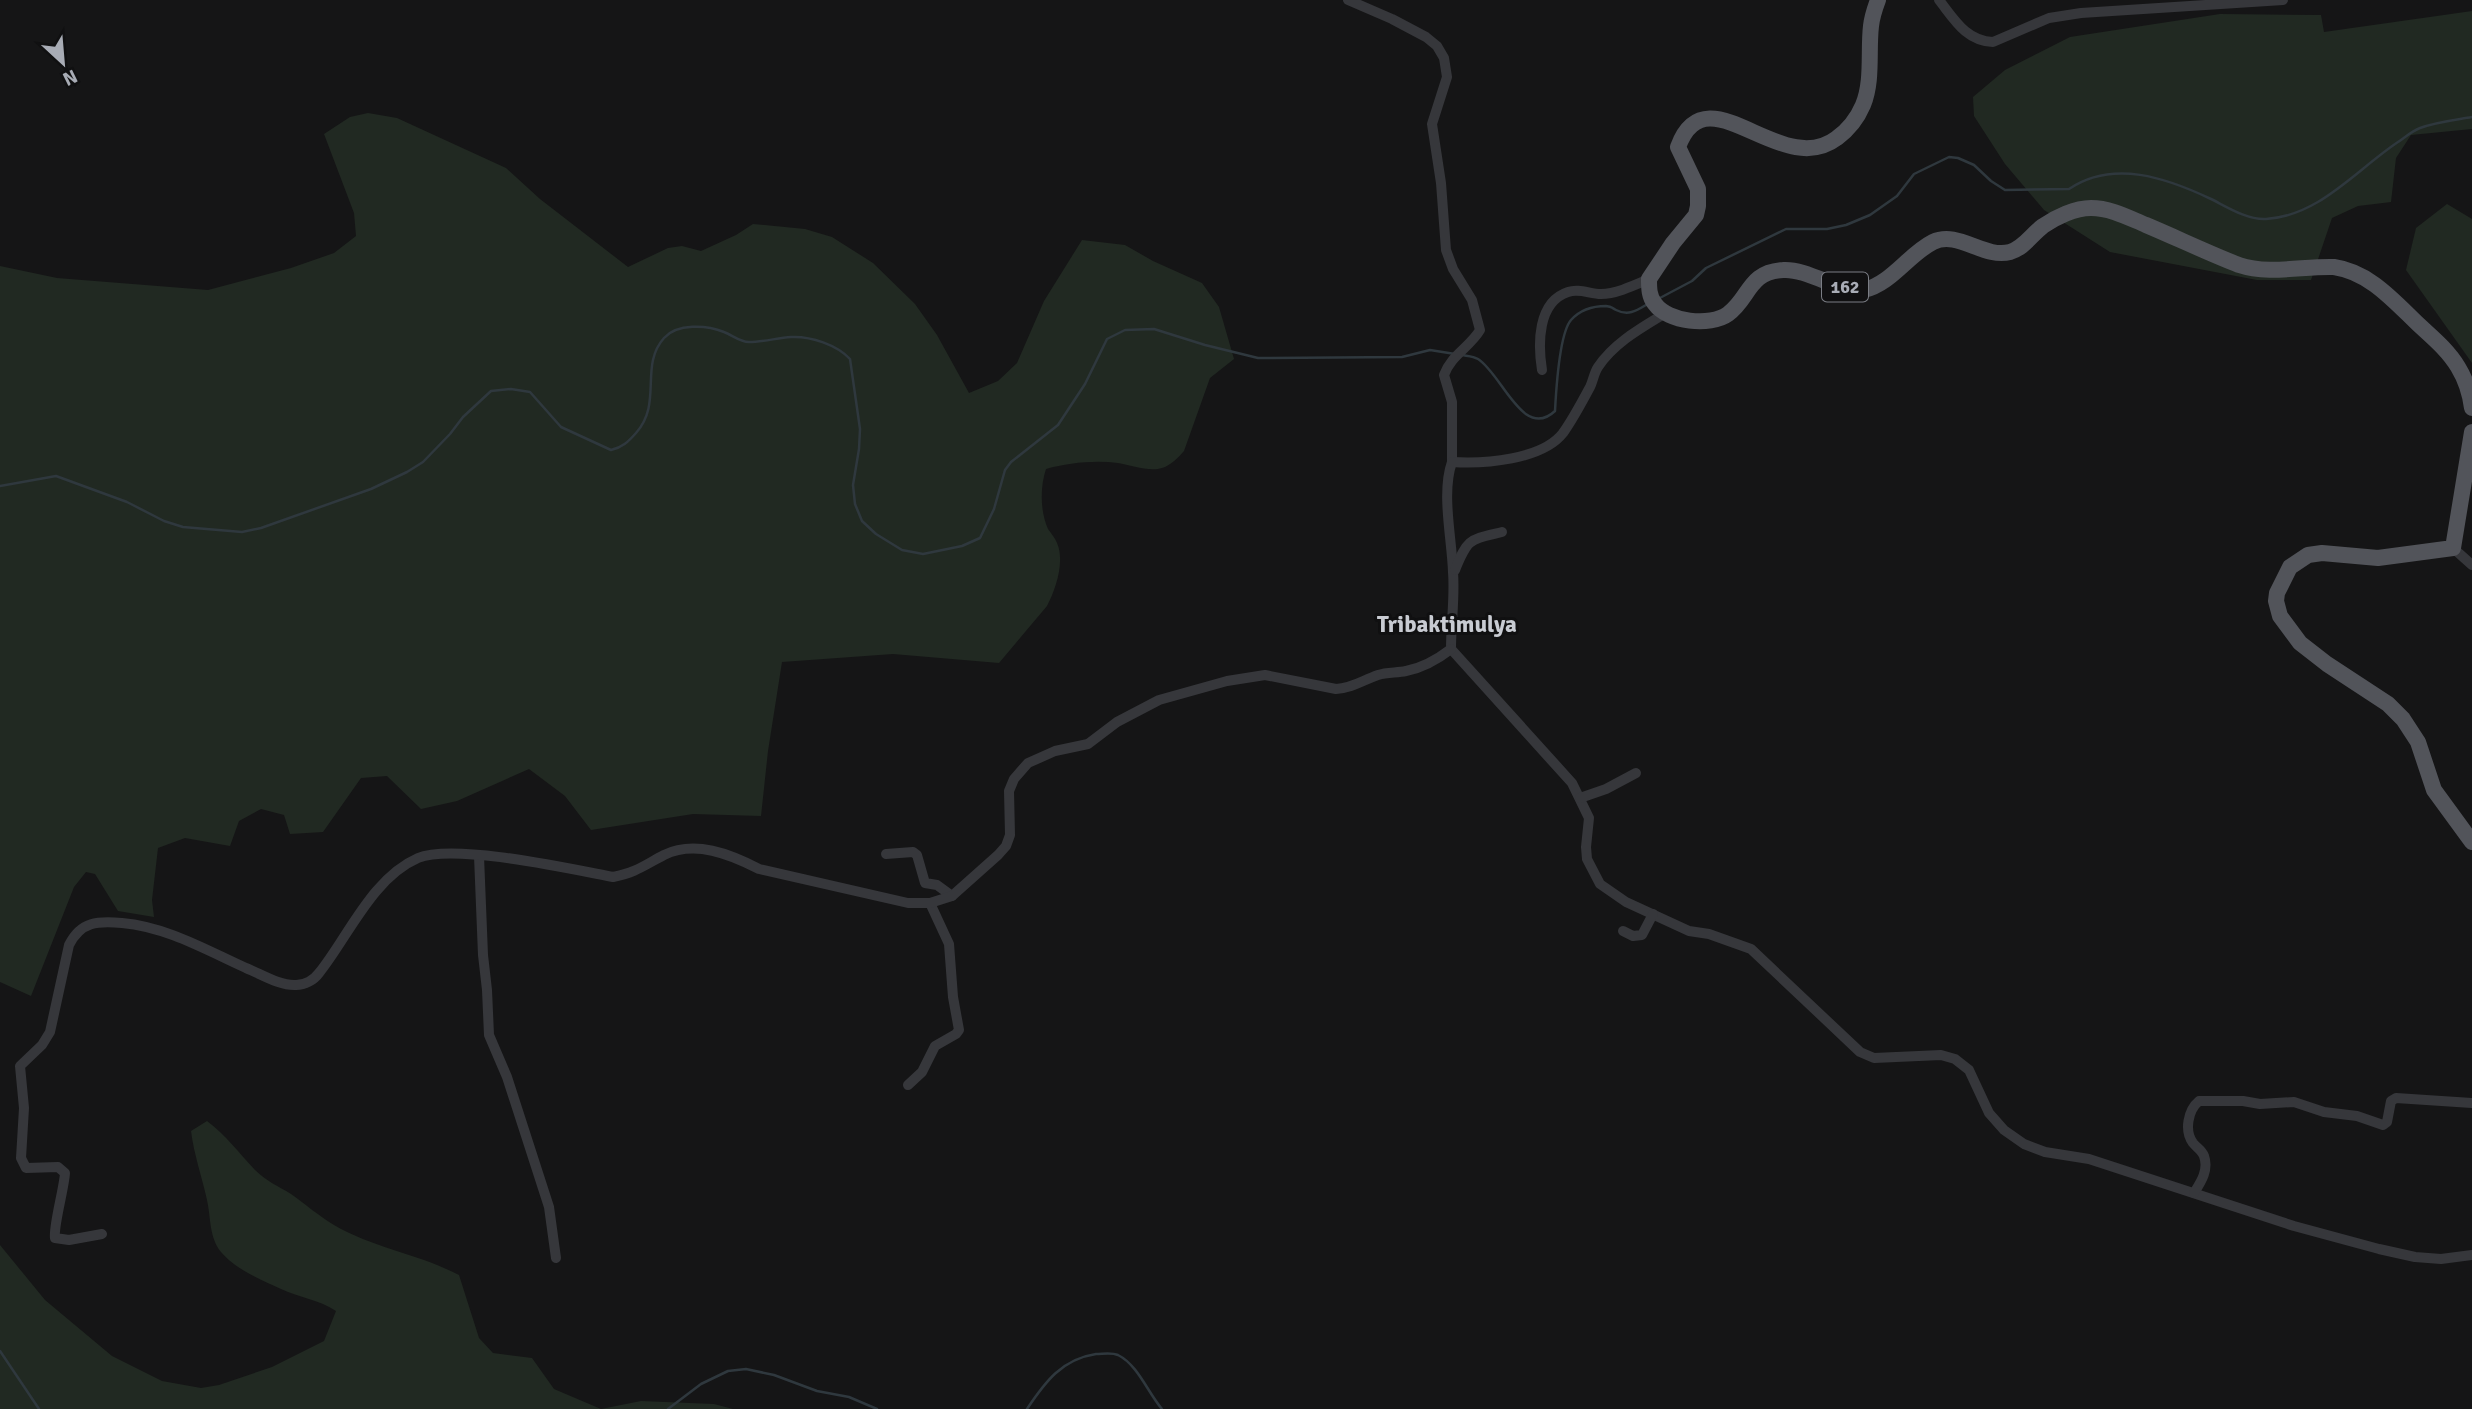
<svg xmlns="http://www.w3.org/2000/svg" width="2472" height="1409" font-family="Signika,sans-serif">
<style>
.green{fill:#212922}
.lines{fill:none;stroke-linecap:round;stroke-linejoin:round}
.stream{stroke:#2f383e;stroke-width:2.5}
.street{stroke:#36373b;stroke-width:10}
.primary{stroke:#52545a;stroke-width:16}
.labels{text-anchor:middle;dominant-baseline:central;stroke-width:6;stroke-linejoin:round;paint-order:stroke}
.shield{fill:#101011;stroke:#7a7d84;stroke-width:2}
.shield-label{font-size:18px;font-weight:bold;fill:#a8acb5}
.quarter-label{font-size:23px;font-weight:bold;fill:#c8cbd2;stroke:#101011}
</style>
<rect width="100%" height="100%" fill="#151516"/>
<g class="green">
<path d="M 2472,11 L 2472,129 L 2411,135 L 2396,158 L 2391,202 L 2358,206 L 2332,218 L 2311,280 L 2257,280 L 2110,252 L 2044,210 L 2005,164 L 1974,116 L 1973,97 L 2005,70 L 2070,37 L 2220,14 L 2321,15 L 2324,32 Z"/>
<path d="M 368,113 L 397,118 L 506,168 L 540,199 L 628,267 L 668,248 L 682,246 L 701,251 L 736,235 L 753,224 L 805,229 L 832,237 L 873,263 L 915,304 L 937,335 L 969,393 L 998,381 L 1017,363 L 1044,301 L 1082,240 L 1125,245 L 1153,261 L 1202,283 L 1219,307 L 1234,359 L 1210,378 L 1184,451 C 1179,457 1170,466 1162,468 C 1149,472 1131,465 1118,463 C 1094,460 1068,463 1046,469 C 1040,487 1040,511 1048,529 C 1051,533 1055,538 1057,543 C 1065,561 1056,589 1047,606 L 999,663 L 893,654 L 782,662 L 768,751 L 761,816 L 693,814 L 591,830 L 565,796 L 529,769 L 457,801 L 421,809 L 387,776 L 361,778 L 323,832 L 290,834 L 284,815 L 261,809 L 239,821 L 230,846 L 185,838 L 158,848 L 152,900 L 154,917 L 118,911 L 95,874 L 86,872 L 74,887 L 31,996 L 0,982 L 0,266 L 57,278 L 208,290 L 291,268 L 334,253 L 356,236 L 354,213 L 324,134 L 350,117 Z"/>
<path d="M 2447,204 L 2472,219 L 2472,363 L 2406,270 L 2416,228 Z"/>
<path d="M 207,1121 C 226,1135 239,1153 255,1170 C 266,1181 278,1186 291,1194 C 305,1204 319,1216 334,1225 C 373,1248 419,1254 459,1275 L 479,1338 L 493,1353 L 532,1358 L 554,1389 L 601,1409 L 641,1401 L 714,1404 L 733,1409 L 0,1409 L 0,1245 L 45,1300 L 112,1356 L 162,1381 L 201,1388 L 219,1385 L 272,1367 L 324,1341 L 336,1311 C 318,1299 300,1298 281,1289 C 261,1280 235,1269 221,1252 C 209,1237 211,1218 207,1200 C 202,1177 194,1155 191,1131 Z"/>
</g>
<g class="lines">
<g class="stream">
<path d="M 1658,299 L 1692,281 L 1706,268 L 1786,229 L 1827,229 L 1846,225 L 1870,215 L 1897,196 L 1914,174 L 1949,157 L 1958,158 L 1974,165 L 1991,181 L 2005,190 L 2069,189 C 2113,159 2167,178 2211,199 C 2227,207 2247,220 2266,219 C 2319,216 2356,170 2398,142 C 2404,138 2412,131 2420,128 C 2436,122 2455,120 2472,117"/>
<path d="M 1462,355 C 1467,356 1473,356 1478,359 C 1502,374 1523,441 1555,411 C 1556,392 1559,334 1571,320 C 1580,310 1593,306 1606,306 C 1613,307 1610,307 1616,310 C 1628,316 1636,311 1646,305"/>
<path d="M 0,486 L 56,476 L 127,502 L 164,521 L 183,527 L 242,532 L 261,528 L 371,489 L 407,472 L 423,462 L 450,434 L 463,417 L 491,391 L 511,389 L 530,392 L 561,427 L 611,450 C 623,447 628,442 636,433 C 663,403 639,366 664,338 C 677,323 707,325 724,332 C 732,335 740,342 749,342 C 763,342 777,338 791,337 C 811,336 837,345 850,359 L 860,429 L 859,449 L 853,485 L 855,504 L 862,521 L 876,534 L 902,550 L 923,554 L 962,546 L 980,538 L 994,509 L 1005,470 L 1011,462 L 1058,425 L 1085,384 L 1107,339 L 1125,330 L 1154,329 L 1205,345 L 1258,358 L 1402,357 L 1430,350 L 1455,354"/>
<path d="M 0,1351 L 39,1409"/>
<path d="M 668,1409 L 701,1384 L 728,1371 L 746,1369 L 774,1375 L 817,1391 L 849,1397 L 877,1409"/>
<path d="M 1027,1409 C 1045,1382 1062,1359 1096,1354 C 1103,1354 1111,1352 1118,1355 C 1138,1365 1148,1393 1162,1409"/>
</g>
<g class="street">
<path d="M 1348,0 L 1392,19 L 1426,37 L 1437,46 L 1444,58 L 1447,77 L 1432,124 L 1441,183 L 1446,250 L 1453,269 L 1472,300 L 1480,330 C 1470,347 1451,355 1444,375 L 1452,402 L 1452,462"/>
<path d="M 1939,0 C 1954,19 1966,41 1993,42 L 2049,18 L 2081,13 L 2283,0"/>
<path d="M 1664,314 C 1641,328 1614,343 1598,367 C 1594,373 1593,381 1590,387 C 1582,402 1573,419 1563,433 C 1542,460 1484,464 1452,462 C 1441,493 1452,539 1453,572 C 1455,597 1451,623 1451,649 L 1572,783 L 1589,818 L 1586,847 L 1587,859 L 1600,884 L 1626,902 L 1689,931 L 1709,934 L 1751,949 L 1860,1052 L 1874,1058 L 1941,1055 L 1955,1059 L 1969,1070 L 1989,1113 L 2004,1130 L 2024,1144 L 2045,1152 L 2089,1159 L 2294,1226 L 2379,1249 L 2415,1257 L 2441,1259 L 2472,1255"/>
<path d="M 1542,370 C 1538,345 1537,302 1568,292 C 1579,288 1590,294 1601,294 C 1616,294 1635,285 1649,279"/>
<path d="M 2453,548 L 2472,565"/>
<path d="M 1455,570 C 1468,538 1469,540 1502,532"/>
<path d="M 1580,798 L 1606,789 L 1636,773"/>
<path d="M 886,854 L 913,852 L 917,855 L 925,883 L 937,885 L 952,896"/>
<path d="M 479,856 L 483,955 L 487,990 L 489,1035 L 507,1077 L 549,1207 L 556,1258"/>
<path d="M 1623,931 L 1633,936 L 1642,935 L 1653,914"/>
<path d="M 908,1085 L 922,1072 L 935,1046 L 956,1034 L 959,1030 L 953,997 L 949,944 L 930,903"/>
<path d="M 2194,1193 C 2201,1182 2209,1170 2204,1156 C 2202,1150 2197,1148 2193,1143 C 2184,1131 2188,1110 2199,1101 L 2243,1101 L 2260,1104 L 2294,1102 L 2324,1112 L 2357,1116 L 2383,1125 L 2387,1122 L 2391,1101 L 2396,1098 L 2472,1103"/>
<path d="M 102,1234 L 69,1240 L 55,1238 C 53,1227 64,1189 65,1173 L 58,1167 L 26,1168 L 21,1158 L 24,1108 L 20,1066 L 42,1045 L 50,1032 L 69,945 C 81,921 98,921 122,923 C 167,927 206,950 246,968 C 261,974 280,986 296,985 C 305,985 314,980 319,973 C 348,937 372,878 418,858 C 454,843 571,869 613,877 C 637,872 643,866 664,855 C 695,840 730,854 759,869 L 908,903 L 930,903 L 952,896 L 998,855 L 1006,846 L 1010,835 L 1009,791 L 1014,779 L 1028,763 L 1055,751 L 1088,744 L 1117,722 L 1159,700 L 1227,681 L 1265,675 L 1336,689 C 1353,688 1363,680 1378,675 C 1387,672 1397,673 1406,671 C 1422,668 1438,659 1451,649"/>
</g>
<g class="primary">
<path d="M 1878,0 C 1875,8 1872,17 1871,26 C 1868,51 1873,81 1863,105 C 1857,119 1848,130 1837,138 C 1781,181 1707,69 1678,147 L 1698,189 L 1698,206 L 1696,215 L 1673,243 L 1649,279 C 1649,288 1649,297 1655,304 C 1668,322 1710,327 1728,314 C 1750,298 1748,272 1783,270 C 1808,268 1844,295 1864,290 C 1891,284 1909,254 1933,242 C 1958,230 1984,259 2010,252 C 2024,248 2031,235 2043,226 C 2056,217 2075,208 2091,208 C 2111,208 2129,218 2146,225 C 2177,238 2208,253 2239,265 C 2269,275 2303,266 2334,267 C 2369,272 2393,300 2418,324 C 2432,337 2448,350 2458,367 C 2466,380 2470,393 2472,408"/>
<path d="M 2472,432 L 2453,548 L 2378,558 L 2322,553 L 2308,555 L 2290,567 L 2277,593 L 2276,601 L 2280,616 L 2300,643 L 2327,664 L 2388,704 L 2403,719 L 2418,742 L 2434,790 L 2472,842"/>
</g>
</g>
<g class="labels">
<rect class="shield" x="1822" y="272.5" width="46" height="29" rx="5"/>
<g class="shield-label">
<text x="1845" y="287">162</text>
</g>
<g class="quarter-label">
<text x="1447" y="624">Tribaktimulya</text>
</g>
</g>
<g transform="translate(63 63) rotate(154)" stroke="#101011" stroke-width="5" paint-order="stroke">
<path d="M0-5L12 26L0 18L-12 26Z" fill="#a8acb5"/>
<text y="-10" font-size="19" font-weight="bold" text-anchor="middle" fill="#a8acb5">N</text>
</g>
</svg>
